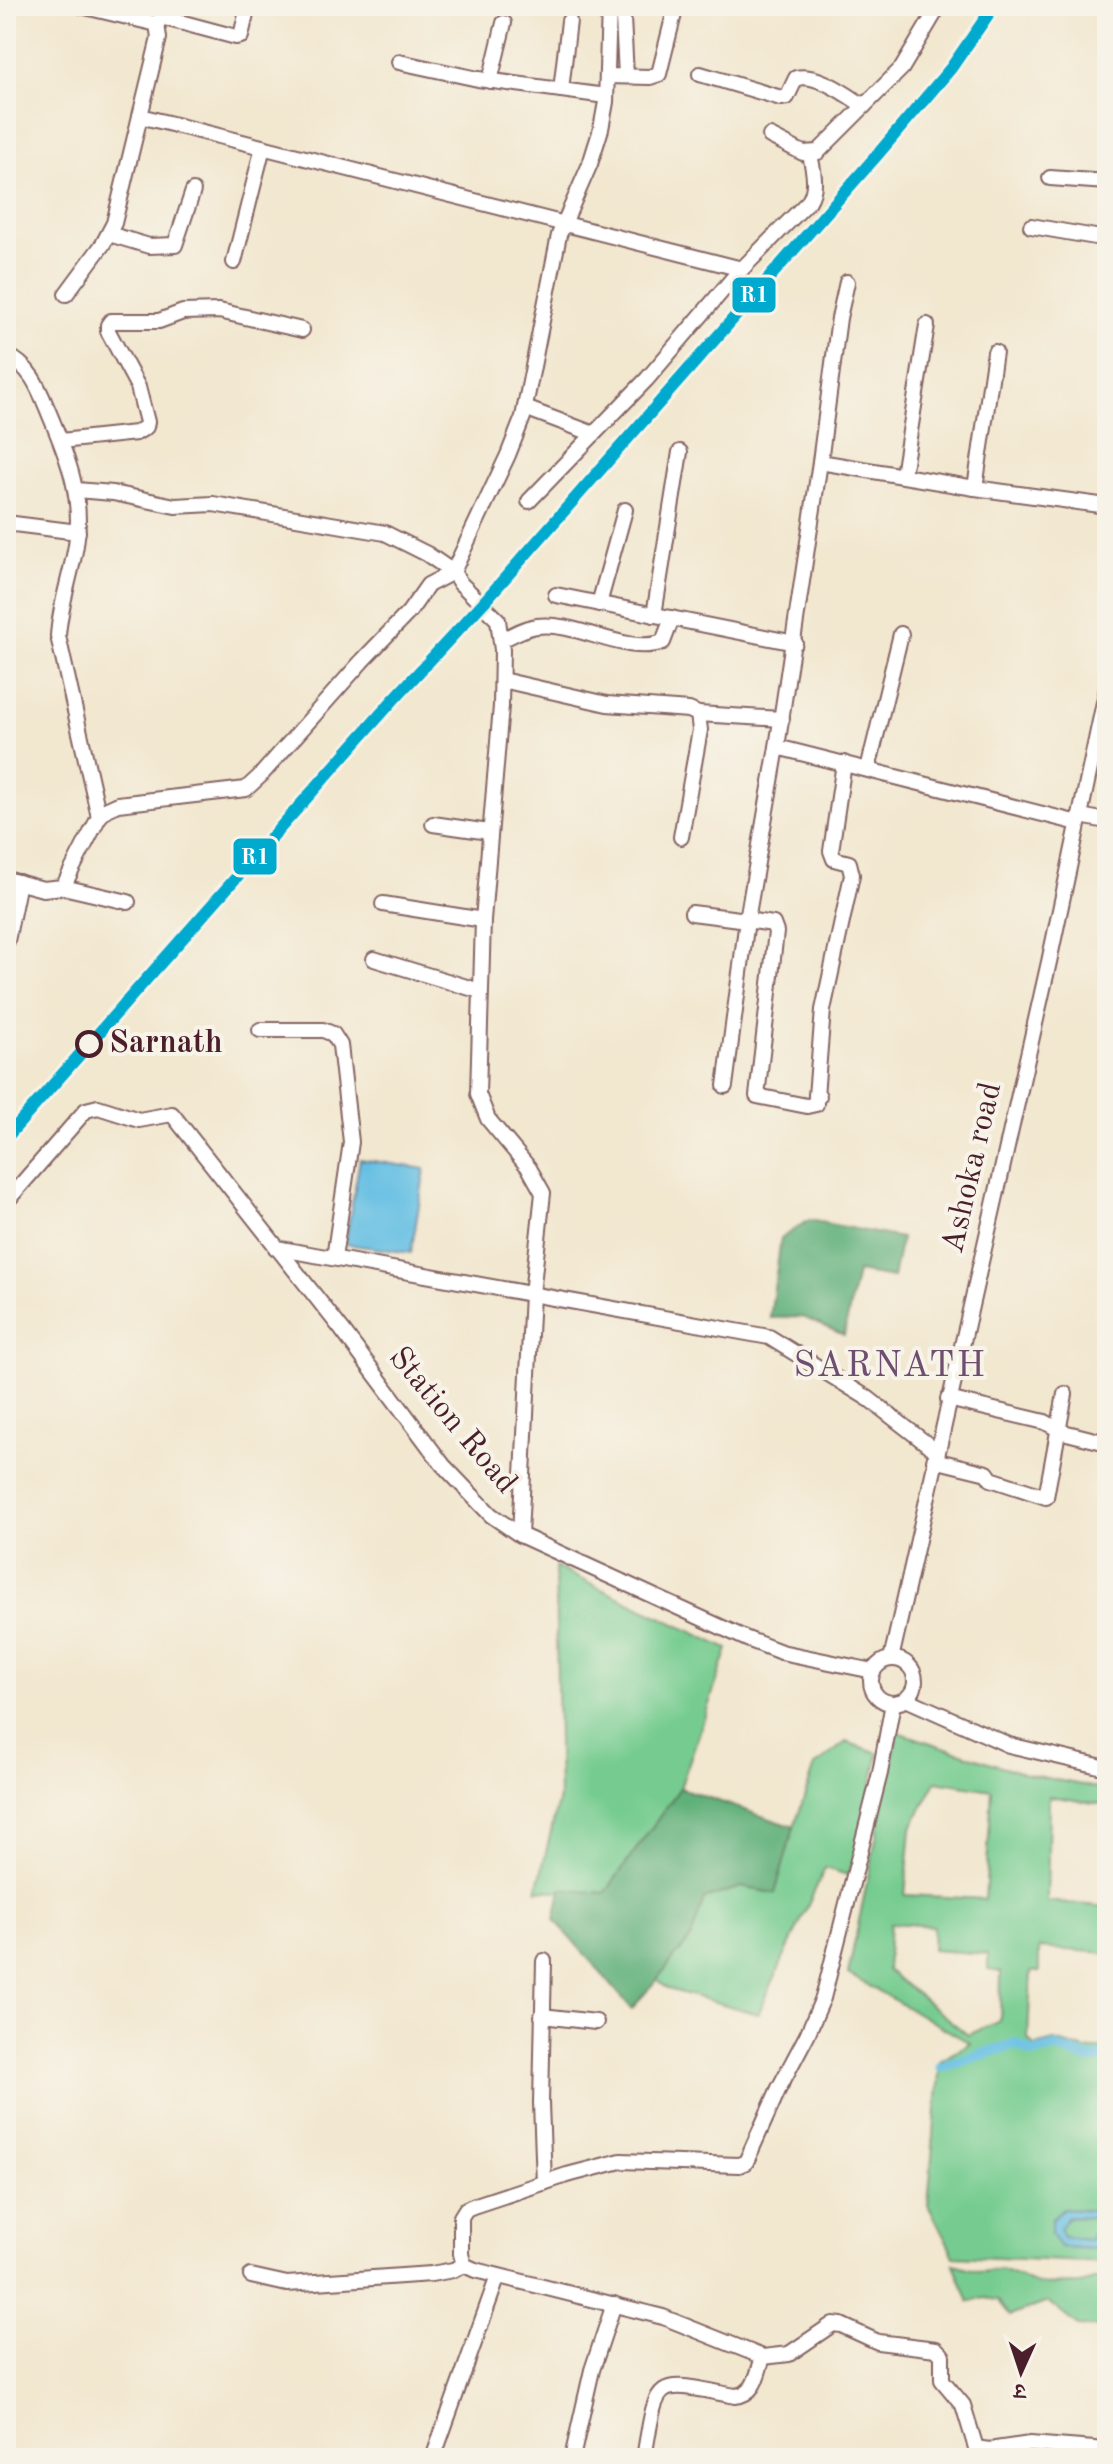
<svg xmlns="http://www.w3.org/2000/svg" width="1113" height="2464" font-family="'Old Standard TT','Noto Serif Devanagari',serif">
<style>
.green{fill:#76cc90;stroke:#60765e;stroke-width:2;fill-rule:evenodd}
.forest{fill:#60b07a;stroke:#556852;stroke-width:2}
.water{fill:#65bfe3;stroke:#586f87;stroke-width:2;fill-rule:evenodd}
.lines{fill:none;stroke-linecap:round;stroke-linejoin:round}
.canal{stroke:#65bfe3;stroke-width:11}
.minor-casing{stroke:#856564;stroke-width:18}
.minor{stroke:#fff;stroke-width:14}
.rail-1-casing{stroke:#f7f3e8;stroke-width:18}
.rail-1{stroke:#00a9ce;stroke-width:12}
.stop-dot{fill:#f7f3e8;stroke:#4a1f2b;stroke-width:4}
.labels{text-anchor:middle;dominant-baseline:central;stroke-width:8;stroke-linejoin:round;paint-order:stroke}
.stop-label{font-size:32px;font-weight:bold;fill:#4a1f2b;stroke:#f7f3e8;text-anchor:start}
.street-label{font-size:32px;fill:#4a1f2b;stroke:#f7f3e8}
.quarter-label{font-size:36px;letter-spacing:2px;fill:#6e4f70;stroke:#f7f3e8}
.line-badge{stroke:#f7f3e8;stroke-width:3}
.badge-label{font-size:22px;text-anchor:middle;font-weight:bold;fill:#fff}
</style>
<rect width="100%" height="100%" fill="#f7f3e8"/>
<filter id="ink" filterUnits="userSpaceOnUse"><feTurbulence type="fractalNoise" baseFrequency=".0125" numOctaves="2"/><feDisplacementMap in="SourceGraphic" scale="16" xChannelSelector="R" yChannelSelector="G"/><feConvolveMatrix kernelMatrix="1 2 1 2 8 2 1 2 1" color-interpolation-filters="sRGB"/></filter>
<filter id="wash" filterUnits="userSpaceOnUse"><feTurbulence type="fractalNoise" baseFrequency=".006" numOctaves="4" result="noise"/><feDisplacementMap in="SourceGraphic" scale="32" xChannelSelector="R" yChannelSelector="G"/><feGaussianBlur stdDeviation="1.8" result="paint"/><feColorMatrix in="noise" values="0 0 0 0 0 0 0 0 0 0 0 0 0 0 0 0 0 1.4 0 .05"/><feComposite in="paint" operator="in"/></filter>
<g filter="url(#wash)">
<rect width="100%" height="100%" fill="#f2e7cf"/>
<g class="green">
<path d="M 555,1567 L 728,1649 L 680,1788 L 605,1893 L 537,1890 L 559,1798 Z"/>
<path d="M 898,1732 L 1022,1773 L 1107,1790 L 1107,1805 L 1049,1796 L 1047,1901 L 1107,1907 L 1107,1953 L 1039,1948 L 1039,1971 L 1031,1972 L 1028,2039 L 1035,2046 L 1054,2041 L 1087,2050 L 1107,2047 L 1107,2263 L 954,2256 L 928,2205 L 940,2061 L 970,2043 L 848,1974 ZM 936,1781 L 992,1790 L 985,1899 L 905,1895 L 911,1829 ZM 890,1923 L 933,1926 L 932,1950 L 988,1954 L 988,1970 L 1001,1972 L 1000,2021 L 968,2035 L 887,1970 Z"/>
<path d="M 846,1742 L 879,1753 L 851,1876 L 825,1868 L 758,2014 L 668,1989 L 656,1979 L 691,1938 L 703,1899 L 741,1887 L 775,1893 L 794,1827 L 815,1766 Z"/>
<path d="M 954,2264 L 982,2272 L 1002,2269 L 1038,2285 L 1081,2284 L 1107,2276 L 1107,2328 L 1078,2326 L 1048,2302 L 1010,2316 L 998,2300 L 984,2298 L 969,2302 Z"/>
</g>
<g class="forest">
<path d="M 809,1220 L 901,1238 L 893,1278 L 857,1272 L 844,1335 L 803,1317 L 770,1318 L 781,1238 Z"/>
<path d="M 680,1788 L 794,1827 L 775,1893 L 741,1887 L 704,1899 L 691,1938 L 632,2009 L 555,1920 L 561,1889 L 605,1893 Z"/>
</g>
<g class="water">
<path d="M 360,1159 L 425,1169 L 411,1253 L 345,1244 Z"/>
<path d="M 1063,2209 L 1100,2211 C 1106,2228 1106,2236 1095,2249 L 1060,2247 L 1051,2234 L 1051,2220 ZM 1067,2217 L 1091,2218 L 1097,2227 L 1089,2240 L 1063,2237 L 1059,2229 Z"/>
</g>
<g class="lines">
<path class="canal" d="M 941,2067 L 1015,2044 L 1034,2053 L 1054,2047 L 1089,2059 L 1107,2056"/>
</g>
</g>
<g filter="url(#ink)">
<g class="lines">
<defs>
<g id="minor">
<path d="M 161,17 L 236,37 L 241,36 L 248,6"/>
<path d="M 399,62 L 478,79 L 606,96"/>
<path d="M 700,74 L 781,98 L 787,97 L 796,78 C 818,73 847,95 864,106"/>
<path d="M 607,76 L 650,77 L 659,74 L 676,6"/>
<path d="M 626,76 L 623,18 L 627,6"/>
<path d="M 490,81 L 504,23"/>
<path d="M 561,90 L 569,21"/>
<path d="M 140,116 L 742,269"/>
<path d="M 770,136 L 803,153 L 818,152 L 902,68 L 939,6"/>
<path d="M 1050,178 L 1107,182"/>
<path d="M 1031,226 L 1107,239"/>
<path d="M 109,234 L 149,246 L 175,245 L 193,191"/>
<path d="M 234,262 L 263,147"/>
<path d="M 66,294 L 103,244 L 114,223 L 159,38 L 157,24 L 81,6"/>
<path d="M 6,355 C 31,366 39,389 49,413 C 67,456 84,497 76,545 C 71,576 60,604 58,636 L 99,817"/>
<path d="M 525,408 L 594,434"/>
<path d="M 61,441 L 136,433 L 146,427 L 147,422 L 138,387 L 108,331 L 108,325 L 111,321 L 159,321 L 183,312 L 219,311 L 302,330"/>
<path d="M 820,462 L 839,318 L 847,282"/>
<path d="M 903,475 L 927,325"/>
<path d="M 975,488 L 995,352"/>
<path d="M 529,501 L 647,379 L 734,277 L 809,201 C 818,186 813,170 810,154"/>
<path d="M 6,523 L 78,532"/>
<path d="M 556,595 L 795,643"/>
<path d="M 599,604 L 625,510"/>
<path d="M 654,615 L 680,452"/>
<path d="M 501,640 C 513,635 525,627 537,626 C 577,621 626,656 663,642 L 672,618"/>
<path d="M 502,680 L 607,704 L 689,710 L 698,714 L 700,730 L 681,837"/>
<path d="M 698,714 L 782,719"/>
<path d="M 777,747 L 747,920 L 773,924 L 776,932 L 757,1096 L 807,1106 L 816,1104 L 816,1096 L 819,1096"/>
<path d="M 868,769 L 901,634"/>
<path d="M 1080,816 L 1107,821"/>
<path d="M 1078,823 L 777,747 L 820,462 L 975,488 L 1107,506"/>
<path d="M 433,824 L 489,832"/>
<path d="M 6,879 L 43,889 L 63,887 L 99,817 L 107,809 L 118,804 L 246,789 L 260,776 L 362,661 L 409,612 L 428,585 L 453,572 L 427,554 L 385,533 L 213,504 L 175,506 L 113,493 L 76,490"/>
<path d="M 63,887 L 128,902"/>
<path d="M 383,904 L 483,920"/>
<path d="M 692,913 L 747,920 L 725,1086"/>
<path d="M 7,941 L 19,882"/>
<path d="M 374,959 L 480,991"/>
<path d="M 260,1030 L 323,1030 L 333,1034 L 340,1045 L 351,1142 L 334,1258"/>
<path d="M 816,1096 L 823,1010 L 852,875 L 849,863 L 834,859 L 831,851 L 844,763"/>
<path d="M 6,1202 L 86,1110 L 98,1107 L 139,1120 L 172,1114 L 342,1330 L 443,1465 L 491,1515 L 520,1535 L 747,1639 L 781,1652 L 873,1671"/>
<path d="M 276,1248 L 769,1337 L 869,1399 L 936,1451"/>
<path d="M 948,1399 L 1045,1422 L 1063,1432 L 1107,1443"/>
<path d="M 934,1460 L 987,1473 L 991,1479 L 1046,1497 L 1065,1394"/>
<path d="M 520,1535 L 532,1294 L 543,1193 L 529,1168 L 488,1119 L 478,1094 L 483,920 L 501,706 L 502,650 L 498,620 L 460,583 L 453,572 L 508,455 L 523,417 L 559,235 L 590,164 L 601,129 L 606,102 L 609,6"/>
<path d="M 891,1659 L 1049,962 L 1107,688"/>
<circle cx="893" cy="1681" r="22"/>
<path d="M 906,1699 L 1009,1745 L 1107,1768"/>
<path d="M 893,1703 L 880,1773 L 823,1998 L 807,2035 L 779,2088 L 746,2162 L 739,2165 L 621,2161 L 567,2175 L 473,2206 L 466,2209 L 461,2217 L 461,2254 L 464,2265 L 475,2270 L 663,2317 L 763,2357 L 789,2354 L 833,2324 L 841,2325 L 878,2342 L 936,2349 L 942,2355 L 942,2380 L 963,2405 L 976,2448 L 989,2450 L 1030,2444 L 1107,2450"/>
<path d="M 542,2016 L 596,2022"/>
<path d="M 544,2183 L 541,2103 L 544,1961"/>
<path d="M 251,2276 L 287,2284 L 431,2274 L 453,2270 L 464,2265"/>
<path d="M 433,2458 L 498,2276"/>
<path d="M 572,2458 L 592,2370 L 614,2304"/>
<path d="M 644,2458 C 658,2376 653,2380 735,2396 C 756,2394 757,2374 763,2357"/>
</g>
</defs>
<use href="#minor" class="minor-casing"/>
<use href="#minor" class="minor"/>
<defs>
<path id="rail-1" d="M 6,1138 L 394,699 L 483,603 L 878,154 L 951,68 L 994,6"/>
</defs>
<use href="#rail-1" class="rail-1-casing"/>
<use href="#rail-1" class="rail-1"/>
</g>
</g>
<circle class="stop-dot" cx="89" cy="1044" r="12"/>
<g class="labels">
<g class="stop-label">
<text x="109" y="1044">Sarnath</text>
</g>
<g class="street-label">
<text transform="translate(973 1168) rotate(-77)">Ashoka road</text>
<text transform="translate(452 1421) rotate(50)">Station Road</text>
</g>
<g class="quarter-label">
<text x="890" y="1367">SARNATH</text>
</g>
</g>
<g class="line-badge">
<rect x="731" y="276" width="46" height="38" rx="8" fill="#00a9ce"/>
<rect x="232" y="837" width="46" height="39" rx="8" fill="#00a9ce"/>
</g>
<g class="badge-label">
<text x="754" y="302">R1</text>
<text x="255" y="864">R1</text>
</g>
<rect width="1113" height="2464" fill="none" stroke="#f7f3e8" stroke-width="32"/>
<g transform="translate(1021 2372) rotate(183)" stroke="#f7f3e8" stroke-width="6" paint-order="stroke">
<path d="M0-6L14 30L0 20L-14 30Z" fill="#4a1f2b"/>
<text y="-12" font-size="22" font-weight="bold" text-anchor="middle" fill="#4a1f2b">उ</text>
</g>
</svg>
